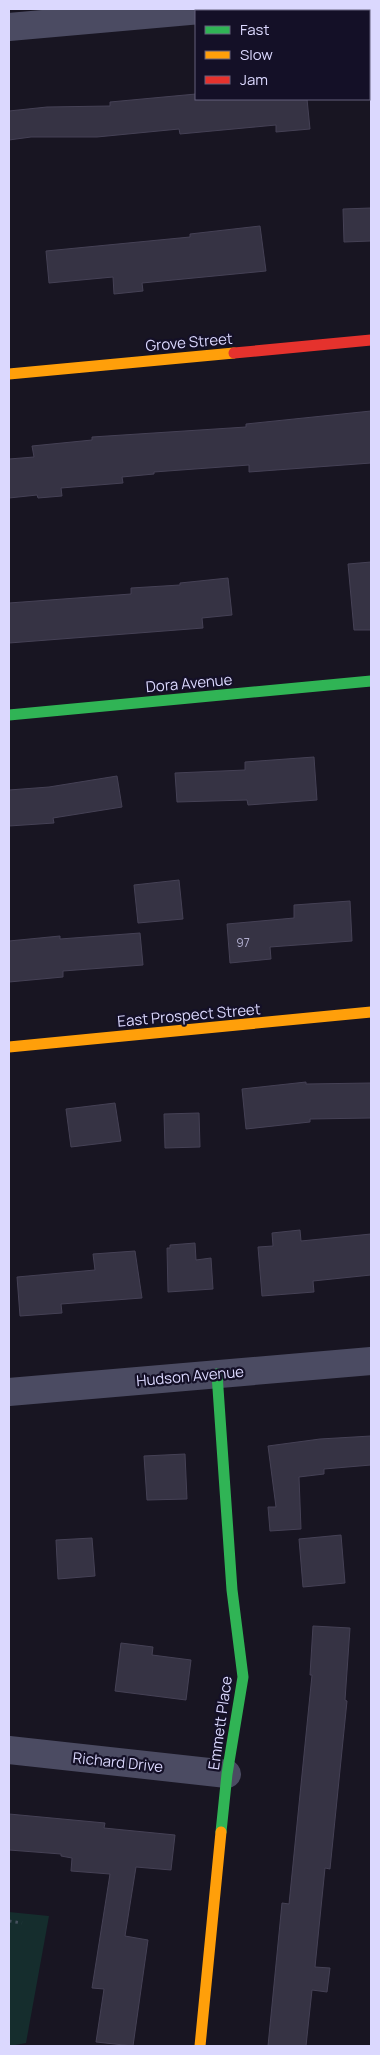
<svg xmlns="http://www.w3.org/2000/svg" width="380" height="2055" font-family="Manrope,sans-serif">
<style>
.green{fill:#152d2d}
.building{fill:#363344;stroke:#454155}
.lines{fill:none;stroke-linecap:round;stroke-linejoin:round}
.path{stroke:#46515e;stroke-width:3;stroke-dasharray:2.5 4;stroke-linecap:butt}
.street{stroke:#4b4b62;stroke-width:28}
.fast{stroke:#30b455;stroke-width:11}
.slow{stroke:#ff9f0a;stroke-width:11}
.jam{stroke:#e5322d;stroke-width:11}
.labels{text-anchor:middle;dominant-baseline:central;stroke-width:4.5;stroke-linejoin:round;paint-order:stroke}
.number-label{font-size:12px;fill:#b2afd0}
.street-label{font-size:15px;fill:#dbd8fe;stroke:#141027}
</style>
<rect width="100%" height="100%" fill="#181522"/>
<path class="green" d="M 9,1912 L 49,1916 L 26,2043 L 10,2046 Z"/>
<g class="building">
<path d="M 196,94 L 196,99 L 307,99 L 310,129 L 276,132 L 276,125 L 180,134 L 179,129 L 97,137 L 31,137 L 9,140 L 9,111 L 47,107 L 110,106 L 110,102 Z"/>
<path d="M 371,208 L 371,241 L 344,242 L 343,209 Z"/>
<path d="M 260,226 L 266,271 L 142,283 L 143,291 L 114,294 L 113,277 L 49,283 L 46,251 L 190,237 L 190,234 Z"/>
<path d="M 371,411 L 371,463 L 249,472 L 249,465 L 154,472 L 154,474 L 122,477 L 123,483 L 61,488 L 62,496 L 38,498 L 37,495 L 9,498 L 9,459 L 34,457 L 32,446 L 92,440 L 92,437 L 246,427 L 246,424 Z"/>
<path d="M 371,562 L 371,630 L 354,630 L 348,564 Z"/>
<path d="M 228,578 L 232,615 L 202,618 L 203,628 L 9,643 L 9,603 L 131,594 L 131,588 L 180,585 L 180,583 Z"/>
<path d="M 314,757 L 317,800 L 248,805 L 247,800 L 177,802 L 175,773 L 245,770 L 245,762 Z"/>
<path d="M 117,776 L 122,807 L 53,818 L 54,823 L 9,826 L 9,790 L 49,787 Z"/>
<path d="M 179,880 L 183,919 L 138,923 L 134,885 Z"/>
<path d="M 350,901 L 352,941 L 270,947 L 271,959 L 230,963 L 227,924 L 294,918 L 294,905 Z"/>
<path d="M 140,933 L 143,965 L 63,971 L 63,977 L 9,982 L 9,941 L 60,936 L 60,939 Z"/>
<path d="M 306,1082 L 306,1084 L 371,1083 L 371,1118 L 310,1119 L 310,1122 L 246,1129 L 242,1089 Z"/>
<path d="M 115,1103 L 121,1141 L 71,1147 L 66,1109 Z"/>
<path d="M 199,1113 L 200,1147 L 165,1148 L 164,1114 Z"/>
<path d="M 300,1230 L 301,1241 L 371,1234 L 371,1275 L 313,1281 L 314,1292 L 262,1296 L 258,1247 L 273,1246 L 272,1233 Z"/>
<path d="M 195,1243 L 196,1260 L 211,1258 L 213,1289 L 168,1292 L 167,1248 L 170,1248 L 170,1245 Z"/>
<path d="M 135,1251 L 142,1298 L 61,1304 L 62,1313 L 20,1316 L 17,1277 L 95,1270 L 93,1254 Z"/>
<path d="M 371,1436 L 371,1465 L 324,1469 L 324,1474 L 299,1477 L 301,1529 L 270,1531 L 268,1507 L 276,1507 L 268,1446 L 320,1439 Z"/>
<path d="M 185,1454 L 187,1499 L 147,1500 L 144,1456 Z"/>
<path d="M 341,1535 L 345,1583 L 303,1587 L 299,1539 Z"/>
<path d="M 92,1538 L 95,1576 L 58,1579 L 56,1540 Z"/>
<path d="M 313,1626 L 350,1628 L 345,1700 L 347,1701 L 330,1869 L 325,1868 L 315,1967 L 330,1968 L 327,1992 L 312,1990 L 306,2046 L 268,2046 L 282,1903 L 289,1904 L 312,1675 L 310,1675 Z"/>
<path d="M 121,1643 L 153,1647 L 152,1655 L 191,1660 L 186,1700 L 115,1691 Z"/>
<path d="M 9,1814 L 105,1823 L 104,1828 L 175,1835 L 171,1870 L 136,1867 L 125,1936 L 148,1940 L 133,2046 L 96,2042 L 104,1989 L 92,1988 L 110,1874 L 71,1871 L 72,1858 L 61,1856 L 61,1854 L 9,1850 Z"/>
</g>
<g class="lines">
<path class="path" d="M 9,1921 L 22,1923"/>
<g class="street">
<path d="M 9,27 L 212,9"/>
<path d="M 9,1392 L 371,1361"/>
<path d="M 9,1750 L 227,1774"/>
</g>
<g class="fast">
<path d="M 9,715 L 371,681"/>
<path d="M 217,1374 L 232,1590 L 243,1677 L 227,1774 L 221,1832"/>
</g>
<g class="slow">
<path d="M 9,374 L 234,353"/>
<path d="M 9,1047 L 371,1012"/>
<path d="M 200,2046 L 221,1832"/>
</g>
<path class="jam" d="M 234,353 L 371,340"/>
</g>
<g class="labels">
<g class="number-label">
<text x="243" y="942">97</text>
</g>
<g class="street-label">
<text transform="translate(189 342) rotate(-5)">Grove Street</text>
<text transform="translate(189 683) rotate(-5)">Dora Avenue</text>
<text transform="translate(189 1015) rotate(-5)">East Prospect Street</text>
<text transform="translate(190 1376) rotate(-5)">Hudson Avenue</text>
<text transform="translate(220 1723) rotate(-82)">Emmett Place</text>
<text transform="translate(118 1762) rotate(6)">Richard Drive</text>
</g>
</g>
<rect width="380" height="2055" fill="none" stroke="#dbd8fe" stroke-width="20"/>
<rect x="195" y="10" width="175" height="90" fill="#141027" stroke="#64607d"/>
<rect x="205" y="26" width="25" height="8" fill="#30b455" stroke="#64607d"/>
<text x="240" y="35" font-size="15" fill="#dbd8fe">Fast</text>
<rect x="205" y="51" width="25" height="8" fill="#ff9f0a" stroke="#64607d"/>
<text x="240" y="60" font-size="15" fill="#dbd8fe">Slow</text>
<rect x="205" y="76" width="25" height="8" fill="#e5322d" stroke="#64607d"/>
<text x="240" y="85" font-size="15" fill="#dbd8fe">Jam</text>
</svg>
